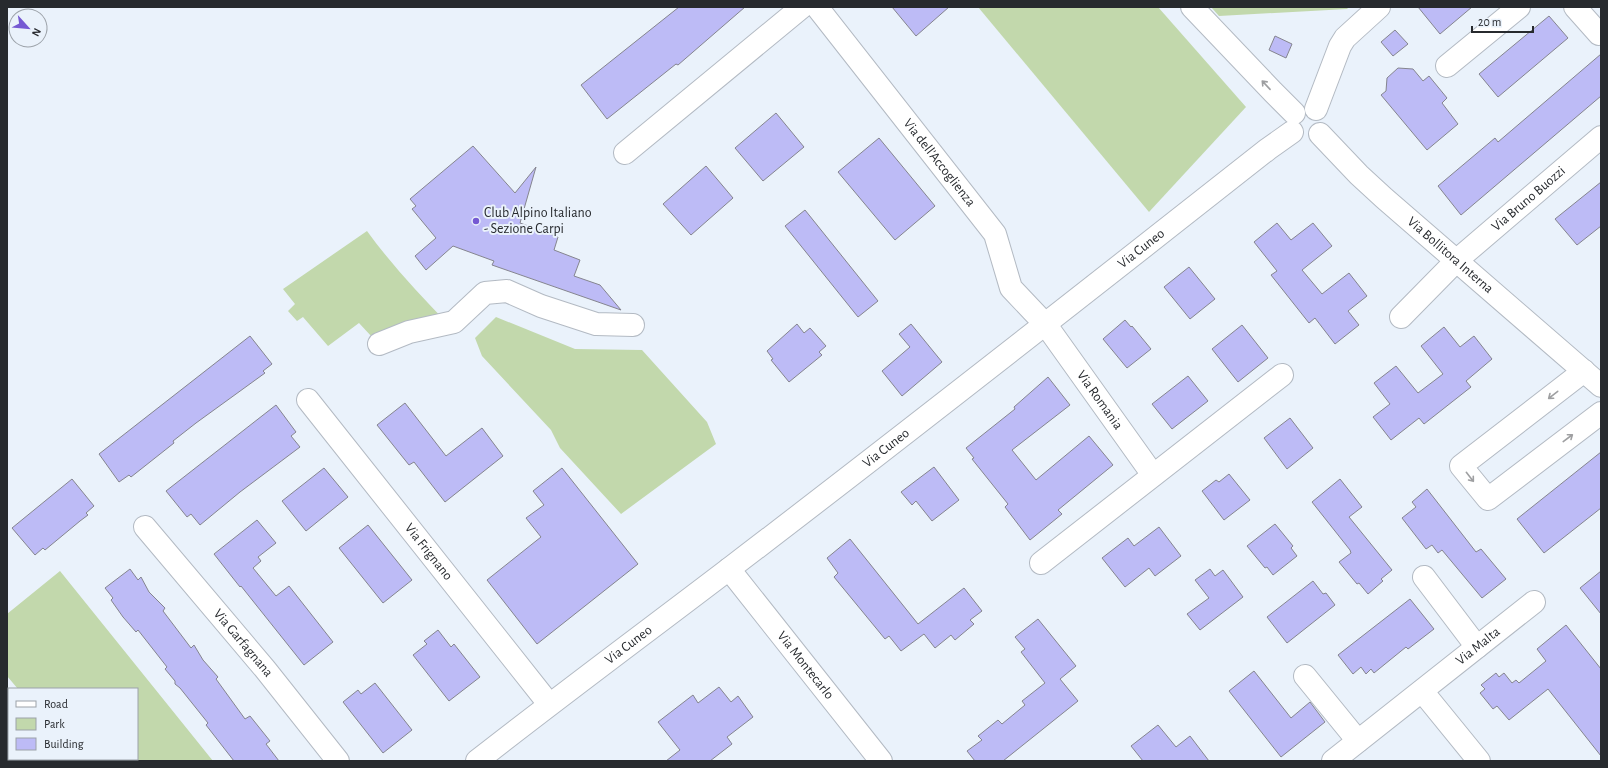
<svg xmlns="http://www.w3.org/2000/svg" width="1608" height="768" font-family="'Alegreya Sans',sans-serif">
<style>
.green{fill:#c2d8ac}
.building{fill:#bdbbf6;stroke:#85858f}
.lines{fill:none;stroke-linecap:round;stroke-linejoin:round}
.minor-casing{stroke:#b3bac3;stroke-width:24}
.minor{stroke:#fff;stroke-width:22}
.oneway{stroke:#9e9fa1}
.poi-dot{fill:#7559d3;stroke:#eaf2fb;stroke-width:1.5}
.labels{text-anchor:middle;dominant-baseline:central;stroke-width:4;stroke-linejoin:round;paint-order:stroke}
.street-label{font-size:14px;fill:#272a2e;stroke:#eaf2fb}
.poi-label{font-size:14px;fill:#272a2e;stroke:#eaf2fb;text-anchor:start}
</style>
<rect width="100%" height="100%" fill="#eaf2fb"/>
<g class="green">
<path d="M 978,7 L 1158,7 L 1246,107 L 1149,212 Z"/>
<path d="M 1211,7 L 1349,7 L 1347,9 L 1219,16 Z"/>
<path d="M 367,231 C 391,264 419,294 448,324 L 372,337 L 359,323 L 328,346 L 303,317 L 297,321 L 288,311 L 295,304 L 283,289 Z"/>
<path d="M 496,317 L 575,349 L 642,350 L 707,422 L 716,444 L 621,514 L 560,448 L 551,430 L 482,356 L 475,338 Z"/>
<path d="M 60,571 L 213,761 L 76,761 L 74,759 L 137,759 L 137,689 L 18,689 L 7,676 L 7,614 Z"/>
</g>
<g class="building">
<path d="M 679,7 L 745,7 L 678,65 L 676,64 L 607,119 L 581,85 Z"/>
<path d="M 892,7 L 949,7 L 916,36 Z"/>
<path d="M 1418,7 L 1472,7 L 1440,34 Z"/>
<path d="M 1549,16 L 1568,38 L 1498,97 L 1479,74 Z"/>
<path d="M 1395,30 L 1408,44 L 1393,56 L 1381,42 Z"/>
<path d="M 1275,36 L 1292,44 L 1286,58 L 1269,50 Z"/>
<path d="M 1601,54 L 1601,96 L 1461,215 L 1438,186 L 1495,138 L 1498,142 Z"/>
<path d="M 1398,68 L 1413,69 L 1423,81 L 1429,76 L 1447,98 L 1442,103 L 1458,124 L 1427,150 L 1381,95 L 1386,91 L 1387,78 Z"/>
<path d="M 776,113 L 804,147 L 763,181 L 735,148 Z"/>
<path d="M 879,138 L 935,206 L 895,240 L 838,172 Z"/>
<path d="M 473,146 L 515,193 L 536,167 L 520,223 L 558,237 L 554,250 L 580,260 L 574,276 L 600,285 L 621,310 L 492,265 L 494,261 L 453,246 L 426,270 L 415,256 L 436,238 L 412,209 L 416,206 L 410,199 Z"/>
<path d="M 706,166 L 733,198 L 691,235 L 663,204 Z"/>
<path d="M 1601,182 L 1601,226 L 1577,245 L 1555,219 Z"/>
<path d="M 805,210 L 878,301 L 858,317 L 785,226 Z"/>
<path d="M 1277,223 L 1291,240 L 1313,223 L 1332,246 L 1302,270 L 1322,294 L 1349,273 L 1367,296 L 1348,311 L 1359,325 L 1335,344 L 1315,318 L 1309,323 L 1271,275 L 1277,271 L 1254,242 Z"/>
<path d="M 1189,267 L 1215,299 L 1190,319 L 1164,287 Z"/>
<path d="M 1125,320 L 1131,327 L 1132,326 L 1151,349 L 1127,368 L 1103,339 Z"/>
<path d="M 797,324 L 804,333 L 810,328 L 826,346 L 819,352 L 822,355 L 789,382 L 771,360 L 773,359 L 767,351 Z"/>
<path d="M 911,324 L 942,362 L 902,396 L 882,371 L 910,347 L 899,334 Z"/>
<path d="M 1242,325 L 1268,358 L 1238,382 L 1212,349 Z"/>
<path d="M 1444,327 L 1460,347 L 1474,336 L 1492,359 L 1466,381 L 1471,387 L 1424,424 L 1419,418 L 1391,440 L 1373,417 L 1390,404 L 1374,383 L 1396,366 L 1418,393 L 1443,374 L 1421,346 Z"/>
<path d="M 250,336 L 272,364 L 263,371 L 265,373 L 196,423 L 173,441 L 174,443 L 131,477 L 129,475 L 119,482 L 99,454 Z"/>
<path d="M 1188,376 L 1208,401 L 1172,429 L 1152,404 Z"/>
<path d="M 1048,377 L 1070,405 L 1012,450 L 1036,480 L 1089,436 L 1113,465 L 1058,510 L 1062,514 L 1030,540 L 1005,507 L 1008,504 L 972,459 L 974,458 L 966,448 L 1015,409 L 1014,407 Z"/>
<path d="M 405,403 L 446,456 L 482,428 L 503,456 L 445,502 L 414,462 L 409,465 L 377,425 Z"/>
<path d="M 276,405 L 296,432 L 291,436 L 300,447 L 240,492 L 200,525 L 191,514 L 187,517 L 166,491 Z"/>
<path d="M 1290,418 L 1313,448 L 1287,469 L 1264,438 Z"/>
<path d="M 1601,452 L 1601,508 L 1544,553 L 1517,519 Z"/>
<path d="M 934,467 L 959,500 L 932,521 L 916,501 L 912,505 L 901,492 Z"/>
<path d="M 324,468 L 348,497 L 306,531 L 282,501 Z"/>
<path d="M 562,468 L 638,564 L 537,644 L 487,580 L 541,537 L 526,518 L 544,505 L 533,491 Z"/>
<path d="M 1229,474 L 1250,500 L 1224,520 L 1202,491 L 1216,480 L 1219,482 Z"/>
<path d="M 72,479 L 94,506 L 86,513 L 88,515 L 80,521 L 45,550 L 43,548 L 35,555 L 12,528 Z"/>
<path d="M 1340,479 L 1362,507 L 1349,517 L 1392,570 L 1381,579 L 1383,581 L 1368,594 L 1359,583 L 1357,584 L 1339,562 L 1351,553 L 1350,550 L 1312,502 Z"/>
<path d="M 1427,489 L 1476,552 L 1481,549 L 1506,579 L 1482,598 L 1442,550 L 1438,553 L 1432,545 L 1426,549 L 1402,518 L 1416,507 L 1412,502 Z"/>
<path d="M 257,520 L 276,543 L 258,557 L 261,561 L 253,568 L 276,596 L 289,586 L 333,642 L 304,665 L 241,586 L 240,587 L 214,554 Z"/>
<path d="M 1275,524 L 1293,546 L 1291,548 L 1297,556 L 1273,575 L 1267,567 L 1265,568 L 1247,546 Z"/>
<path d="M 368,525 L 412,580 L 383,603 L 339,548 Z"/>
<path d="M 1159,527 L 1181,556 L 1155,576 L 1149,568 L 1125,587 L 1102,558 L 1128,538 L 1134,546 Z"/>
<path d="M 850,539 L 918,624 L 964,588 L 982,611 L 970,620 L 974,624 L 955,640 L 951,635 L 935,648 L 924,634 L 901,651 L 889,636 L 885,639 L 834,577 L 838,573 L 827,558 Z"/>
<path d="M 130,569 L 138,580 L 141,577 L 149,592 L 165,608 L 163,611 L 191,648 L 194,645 L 203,660 L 218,677 L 216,679 L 245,719 L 250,716 L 270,741 L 266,744 L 279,761 L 234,761 L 206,725 L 208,723 L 180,688 L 175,684 L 175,681 L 165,669 L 167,667 L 138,630 L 136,632 L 123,617 L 111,600 L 113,598 L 105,588 Z"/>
<path d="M 1210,569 L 1215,576 L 1223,570 L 1243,597 L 1200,630 L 1187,614 L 1209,598 L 1195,580 Z"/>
<path d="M 1601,571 L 1601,614 L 1580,588 Z"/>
<path d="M 1313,581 L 1323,594 L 1326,593 L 1335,605 L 1287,643 L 1267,617 Z"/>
<path d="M 1410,599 L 1434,629 L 1408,649 L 1406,647 L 1374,673 L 1371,669 L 1366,674 L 1361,667 L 1353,674 L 1338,655 Z"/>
<path d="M 1038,619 L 1076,666 L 1060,679 L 1078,701 L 1003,761 L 975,761 L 967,751 L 982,740 L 978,736 L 998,720 L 1002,724 L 1025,705 L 1022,701 L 1045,683 L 1021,652 L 1025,649 L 1015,637 Z"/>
<path d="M 1566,625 L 1601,669 L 1601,756 L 1548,689 L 1509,720 L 1497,706 L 1493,709 L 1480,693 L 1485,689 L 1481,685 L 1496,673 L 1499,677 L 1504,673 L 1512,683 L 1516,680 L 1519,683 L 1546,661 L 1537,649 Z"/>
<path d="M 438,630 L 451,647 L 454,644 L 480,677 L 449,701 L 413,655 L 427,644 L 424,641 Z"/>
<path d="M 1254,671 L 1291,718 L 1310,702 L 1325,722 L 1281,757 L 1229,691 Z"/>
<path d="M 375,683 L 412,730 L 383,753 L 343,702 L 358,690 L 361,694 Z"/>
<path d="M 719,687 L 731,702 L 738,696 L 753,717 L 727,737 L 732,744 L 710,761 L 666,761 L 680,750 L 658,722 L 693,695 L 698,703 Z"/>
<path d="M 1158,725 L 1176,747 L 1190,736 L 1209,761 L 1143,761 L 1131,746 Z"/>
</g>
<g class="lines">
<defs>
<g id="minor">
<path id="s1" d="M 817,7 L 995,234 L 1011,288 L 1046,325 L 1153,475"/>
<path d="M 1192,7 L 1273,92 L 1294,113"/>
<path d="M 1575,7 L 1599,34"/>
<path d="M 1447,66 L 1519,7"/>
<path d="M 1316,109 L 1340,46 L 1345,38 L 1379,7"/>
<path id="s2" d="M 1320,134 L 1359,175 L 1384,198 L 1601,386"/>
<path d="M 625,153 L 802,7"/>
<path id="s3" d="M 1401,317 L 1457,260 L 1601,137"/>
<path d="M 379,344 L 409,332 L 454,322 L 485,293 L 507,291 L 541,306 L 596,324 L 633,325"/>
<path d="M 1584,371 L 1461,466 L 1488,499 L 1601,413"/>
<path id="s4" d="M 308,400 L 549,704"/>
<path id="s5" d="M 145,527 L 265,669 L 338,761"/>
<path d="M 1041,563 L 1282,375"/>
<path id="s6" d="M 729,569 L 881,761"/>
<path d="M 1424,577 L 1477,647"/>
<path d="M 1305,676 L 1358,741"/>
<path d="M 1422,691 L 1479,761"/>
<path id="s7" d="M 477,761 C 560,696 645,633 729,569 C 910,431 1089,290 1268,149 L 1292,132"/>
<path id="s8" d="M 1333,761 L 1534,602"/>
</g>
</defs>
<use href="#minor" class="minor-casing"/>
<use href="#minor" class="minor"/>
</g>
<defs><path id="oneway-shaft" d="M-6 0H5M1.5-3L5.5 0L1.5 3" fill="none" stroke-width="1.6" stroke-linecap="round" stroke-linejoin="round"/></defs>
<g class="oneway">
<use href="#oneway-shaft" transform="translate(1266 85) rotate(-133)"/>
<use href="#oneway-shaft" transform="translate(1553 395) rotate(142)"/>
<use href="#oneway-shaft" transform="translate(1568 438) rotate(-37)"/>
<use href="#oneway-shaft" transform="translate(1470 477) rotate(52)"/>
</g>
<circle class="poi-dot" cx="476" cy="221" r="4"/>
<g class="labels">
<g class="street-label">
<text stroke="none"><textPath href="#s1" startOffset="198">Via dell'Accoglienza</textPath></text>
<text stroke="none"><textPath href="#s3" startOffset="174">Via Bruno Buozzi</textPath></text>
<text stroke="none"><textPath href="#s7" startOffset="839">Via Cuneo</textPath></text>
<text stroke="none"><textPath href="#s2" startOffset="178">Via Bollitora Interna</textPath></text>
<text stroke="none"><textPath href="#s1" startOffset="488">Via Romania</textPath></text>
<text stroke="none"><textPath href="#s7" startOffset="515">Via Cuneo</textPath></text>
<text stroke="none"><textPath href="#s4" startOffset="194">Via Frignano</textPath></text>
<text stroke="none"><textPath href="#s5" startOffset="152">Via Garfagnana</textPath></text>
<text stroke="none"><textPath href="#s7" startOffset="191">Via Cuneo</textPath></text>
<text stroke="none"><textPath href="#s8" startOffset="185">Via Malta</textPath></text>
<text stroke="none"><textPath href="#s6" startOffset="123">Via Montecarlo</textPath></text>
</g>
<g class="poi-label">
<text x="484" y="213">Club Alpino Italiano<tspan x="484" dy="16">- Sezione Carpi</tspan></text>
</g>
</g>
<rect width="1608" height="768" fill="none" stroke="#272a2e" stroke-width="16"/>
<rect x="8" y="688" width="130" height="72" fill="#eaf2fb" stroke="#9ca2a9"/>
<rect x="16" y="701" width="20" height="6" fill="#ffffff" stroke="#9ca2a9"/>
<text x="44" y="708" font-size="12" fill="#272a2e">Road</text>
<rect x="16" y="718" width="20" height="12" fill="#c2d8ac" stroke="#9ca2a9"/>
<text x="44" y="728" font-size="12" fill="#272a2e">Park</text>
<rect x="16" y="738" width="20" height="12" fill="#bdbbf6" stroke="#9ca2a9"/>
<text x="44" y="748" font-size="12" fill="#272a2e">Building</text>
<g transform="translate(28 28) rotate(117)"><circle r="19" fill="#eaf2fb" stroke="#9ca2a9"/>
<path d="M0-3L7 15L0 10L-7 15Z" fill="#7559d3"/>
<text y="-6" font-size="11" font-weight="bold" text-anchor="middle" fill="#272a2e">N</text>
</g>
<path d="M1472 26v6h61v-6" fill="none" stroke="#272a2e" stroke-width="2"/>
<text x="1478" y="26" font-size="12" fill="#272a2e" stroke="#eaf2fb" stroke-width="3" paint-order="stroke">20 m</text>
</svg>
